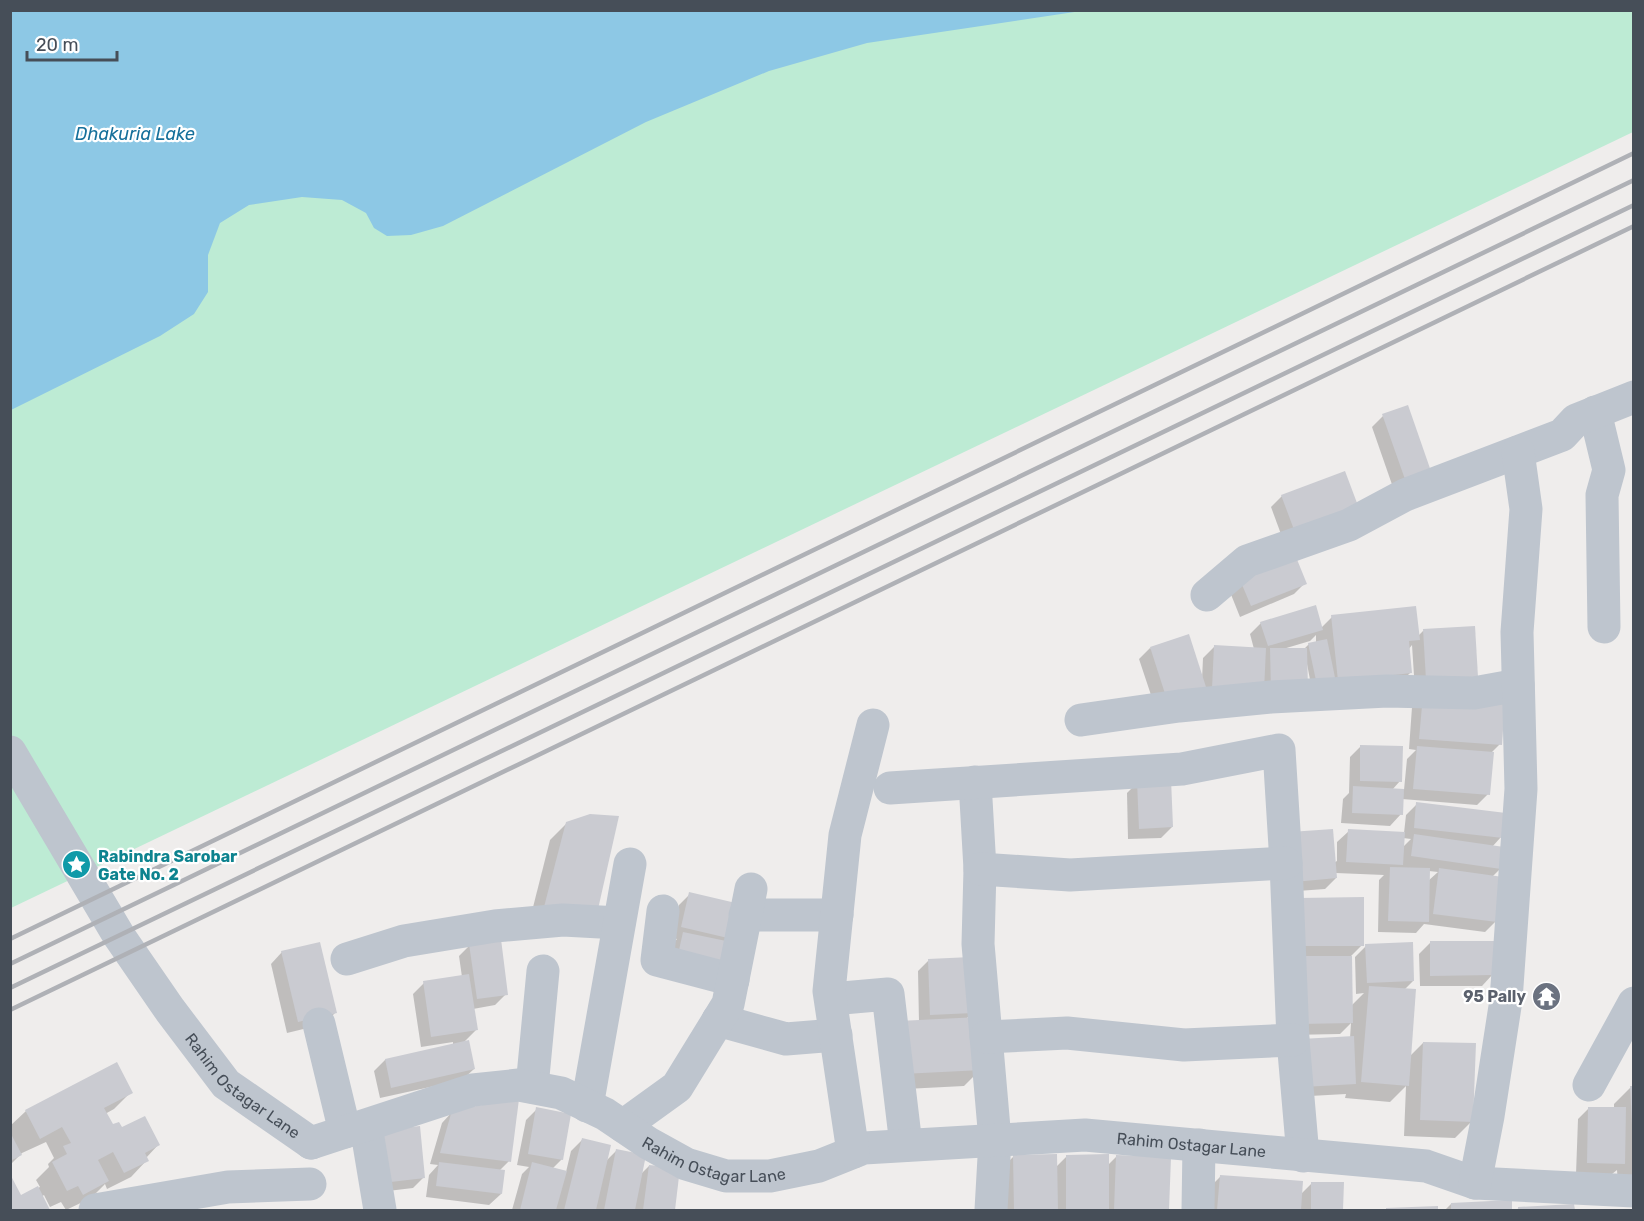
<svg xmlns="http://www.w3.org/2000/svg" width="1644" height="1221" font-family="Rubik,sans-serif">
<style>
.green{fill:#bdebd4}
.water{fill:#8dc8e5}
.shadow{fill:#0003;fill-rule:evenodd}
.building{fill:#cacbd1}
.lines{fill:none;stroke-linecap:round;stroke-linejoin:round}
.minor{stroke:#bec5ce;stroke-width:33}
.rail{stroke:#afb1b6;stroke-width:4.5}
.labels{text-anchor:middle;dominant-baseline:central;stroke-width:4.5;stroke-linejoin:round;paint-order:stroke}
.culture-label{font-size:16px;font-weight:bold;fill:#0d838f;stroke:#fff;text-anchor:start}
.worship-label{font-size:16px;font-weight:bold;fill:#5b616d;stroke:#fff;text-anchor:end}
.street-label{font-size:16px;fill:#464e58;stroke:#fff}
.water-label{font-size:18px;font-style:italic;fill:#16709b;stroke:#fff}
</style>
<rect width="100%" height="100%" fill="#efedec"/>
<path class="green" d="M 11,11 L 1633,11 L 1633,132 L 11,908 Z"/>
<path class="water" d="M 11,10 L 1081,10 L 1081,11 L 867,43 L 769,71 L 646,122 L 443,226 L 411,235 L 387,236 L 374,228 L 366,213 L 342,200 L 302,197 L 249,205 L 220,223 L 208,255 L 208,292 L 194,314 L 160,336 L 11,410 Z"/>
<g class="shadow">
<path d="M 1383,416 L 1432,476 L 1396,496 L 1372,427 Z"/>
<path d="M 1344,473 L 1285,545 L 1271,507 L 1282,496 Z"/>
<path d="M 1241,581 L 1305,583 L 1294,594 L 1240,617 L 1230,592 Z"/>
<path d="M 1332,617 L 1418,636 L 1423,631 L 1473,628 L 1415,691 L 1412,645 L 1408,650 L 1411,672 L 1394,689 L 1313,695 L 1307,664 L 1261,701 L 1157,713 L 1139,659 L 1150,648 L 1202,680 L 1203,658 L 1214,647 L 1254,649 L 1250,634 L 1261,623 L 1321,628 ZM 1316,635 L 1316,642 L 1309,644 L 1304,649 L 1283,649 L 1310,641 Z"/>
<path d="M 1423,696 L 1500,744 L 1492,752 L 1488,794 L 1477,805 L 1402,799 L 1401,814 L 1390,826 L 1341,823 L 1343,799 L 1349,793 L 1350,757 L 1361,746 L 1400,781 L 1392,790 L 1404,790 L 1407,759 L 1416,750 L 1409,749 L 1412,707 Z"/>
<path d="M 1138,782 L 1172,827 L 1161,838 L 1128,839 L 1127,793 Z"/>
<path d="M 1417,804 L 1501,837 L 1492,847 L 1500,869 L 1492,877 L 1496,921 L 1485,932 L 1424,924 L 1416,933 L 1378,932 L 1379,880 L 1384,875 L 1336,873 L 1336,878 L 1325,889 L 1284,892 L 1337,861 L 1337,842 L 1349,831 L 1404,833 L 1406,815 ZM 1403,838 L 1411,839 L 1403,847 ZM 1429,871 L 1438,872 L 1428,881 Z"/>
<path d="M 567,823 L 594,918 L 529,923 L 550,840 Z"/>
<path d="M 690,894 L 730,938 L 667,970 L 672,945 L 677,939 L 671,938 L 679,905 Z"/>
<path d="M 1288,910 L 1362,945 L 1350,957 L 1351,1006 L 1364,993 L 1356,994 L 1355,957 L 1366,946 L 1413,981 L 1404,990 L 1409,1057 L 1423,1043 L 1472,1121 L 1455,1138 L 1404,1136 L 1406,1086 L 1390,1102 L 1345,1098 L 1346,1094 L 1292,1097 L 1350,1038 L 1351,1023 L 1340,1034 L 1289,1035 Z"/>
<path d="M 1430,943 L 1493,974 L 1482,986 L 1420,986 L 1419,954 Z"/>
<path d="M 470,945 L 506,994 L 495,1005 L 473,1009 L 476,1030 L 463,1043 L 474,1069 L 462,1080 L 380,1098 L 374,1071 L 385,1060 L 453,1045 L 453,1042 L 421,1047 L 413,994 L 424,983 L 462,977 L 459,956 Z"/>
<path d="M 282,952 L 335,1013 L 324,1024 L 287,1033 L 271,964 Z"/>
<path d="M 929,960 L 972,1013 L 965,1020 L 980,1070 L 964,1086 L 886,1090 L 919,1022 L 918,971 Z"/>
<path d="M 1634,1087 L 1634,1185 L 1618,1185 L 1617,1170 L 1612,1174 L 1576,1174 L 1578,1119 L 1589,1108 L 1614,1109 L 1614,1104 L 1630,1088 Z"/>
<path d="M 131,1092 L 114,1109 L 105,1114 L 112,1126 L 158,1145 L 146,1158 L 147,1160 L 131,1177 L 107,1189 L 105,1184 L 91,1198 L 66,1210 L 61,1202 L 50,1207 L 44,1195 L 41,1197 L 48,1210 L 10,1210 L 10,1177 L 21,1197 L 40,1187 L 36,1180 L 49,1167 L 48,1164 L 54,1158 L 46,1142 L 22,1153 L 10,1165 L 10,1126 L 26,1111 Z"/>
<path d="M 537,1109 L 562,1159 L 552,1169 L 566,1172 L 571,1151 L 582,1140 L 606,1161 L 617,1150 L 641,1174 L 649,1166 L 678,1169 L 674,1210 L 512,1210 L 522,1174 L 529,1167 L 517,1165 L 526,1120 Z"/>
<path d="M 453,1111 L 509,1161 L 499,1171 L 501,1194 L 489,1205 L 426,1197 L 429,1175 L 438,1165 L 430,1164 L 442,1123 Z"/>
<path d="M 366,1143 L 424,1177 L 413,1188 L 371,1193 Z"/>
<path d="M 1014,1156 L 1056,1167 L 1067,1156 L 1108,1165 L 1116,1157 L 1169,1158 L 1167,1210 L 1004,1210 L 1003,1167 Z"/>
<path d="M 1221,1176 L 1301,1194 L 1312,1183 L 1342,1184 L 1342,1210 L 1202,1210 L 1204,1193 Z"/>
<path d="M 1510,1201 L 1511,1210 L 1445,1210 L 1451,1204 Z"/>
<path d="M 1573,1206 L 1573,1210 L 1516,1210 L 1519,1208 Z"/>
<path d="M 1437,1207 L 1437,1210 L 1386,1210 L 1387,1210 Z"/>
</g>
<g class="building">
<path d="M 1408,405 L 1433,477 L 1407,485 L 1382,414 Z"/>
<path d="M 1345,471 L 1360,511 L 1296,535 L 1281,495 Z"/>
<path d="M 1296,557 L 1307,584 L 1251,606 L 1240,580 Z"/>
<path d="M 1316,605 L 1323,630 L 1268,646 L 1260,622 Z"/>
<path d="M 1416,606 L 1420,640 L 1409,641 L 1412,673 L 1338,681 L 1331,615 Z"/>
<path d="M 1475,626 L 1478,677 L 1426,680 L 1423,629 Z"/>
<path d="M 1189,634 L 1207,690 L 1168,703 L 1150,647 Z"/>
<path d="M 1327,639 L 1337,687 L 1318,690 L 1308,643 Z"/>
<path d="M 1214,645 L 1266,648 L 1264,691 L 1212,689 Z"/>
<path d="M 1270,648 L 1307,648 L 1308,690 L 1271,691 Z"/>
<path d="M 1423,695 L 1505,700 L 1502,745 L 1419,739 Z"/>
<path d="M 1360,745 L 1403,746 L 1402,782 L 1360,781 Z"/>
<path d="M 1417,746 L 1494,752 L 1490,795 L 1413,789 Z"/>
<path d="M 1171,779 L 1173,827 L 1139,829 L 1137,781 Z"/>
<path d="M 1353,786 L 1404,789 L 1403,815 L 1352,813 Z"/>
<path d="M 1416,802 L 1506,813 L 1503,838 L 1414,828 Z"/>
<path d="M 590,814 L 619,816 L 596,918 L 544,907 L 566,822 Z"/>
<path d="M 1333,829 L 1337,878 L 1294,882 L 1290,832 Z"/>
<path d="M 1348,829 L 1405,832 L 1403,865 L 1346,862 Z"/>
<path d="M 1414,834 L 1504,847 L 1501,869 L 1411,856 Z"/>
<path d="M 1390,867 L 1430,868 L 1429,922 L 1388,921 Z"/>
<path d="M 1439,868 L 1503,877 L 1497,922 L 1433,914 Z"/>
<path d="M 689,892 L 740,904 L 732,939 L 681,927 Z"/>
<path d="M 1364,897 L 1364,946 L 1299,946 L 1299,898 Z"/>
<path d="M 683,932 L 731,942 L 725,969 L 677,959 Z"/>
<path d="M 501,939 L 508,995 L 477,999 L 469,944 Z"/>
<path d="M 1430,941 L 1494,941 L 1494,975 L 1430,976 Z"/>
<path d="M 320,942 L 337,1013 L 298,1022 L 281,951 Z"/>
<path d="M 1413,942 L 1414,981 L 1367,983 L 1365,944 Z"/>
<path d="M 1299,956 L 1352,956 L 1353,1023 L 1299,1024 Z"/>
<path d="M 971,957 L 973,1013 L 930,1015 L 928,959 Z"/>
<path d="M 469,974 L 478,1030 L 431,1037 L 423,981 Z"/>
<path d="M 1369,986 L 1416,989 L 1409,1086 L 1361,1082 Z"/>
<path d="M 979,1017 L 982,1070 L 902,1074 L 899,1021 Z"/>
<path d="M 1354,1036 L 1356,1084 L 1303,1087 L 1301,1039 Z"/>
<path d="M 469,1040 L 475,1069 L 391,1088 L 385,1059 Z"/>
<path d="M 1423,1042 L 1476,1043 L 1473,1122 L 1420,1120 Z"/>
<path d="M 117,1062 L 133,1093 L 104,1108 L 113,1124 L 119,1122 L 122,1127 L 145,1116 L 160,1145 L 145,1153 L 149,1161 L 124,1173 L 113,1152 L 98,1160 L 109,1181 L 83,1195 L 78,1186 L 67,1191 L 52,1162 L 67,1154 L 63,1146 L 71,1143 L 62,1127 L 40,1139 L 25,1110 Z"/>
<path d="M 1630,1086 L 1634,1086 L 1634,1124 L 1632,1124 Z"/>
<path d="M 519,1099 L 511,1162 L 440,1153 L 452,1110 Z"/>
<path d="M 536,1107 L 571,1114 L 563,1160 L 528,1154 Z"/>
<path d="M 1588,1107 L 1626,1107 L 1625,1164 L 1587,1163 Z"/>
<path d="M 420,1126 L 425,1178 L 382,1183 L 376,1131 Z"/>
<path d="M 10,1132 L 22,1155 L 10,1161 Z"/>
<path d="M 582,1138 L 611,1145 L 596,1210 L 564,1210 Z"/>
<path d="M 616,1149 L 646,1155 L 635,1210 L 604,1210 Z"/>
<path d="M 1057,1154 L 1058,1210 L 1014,1210 L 1013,1155 Z"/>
<path d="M 1109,1154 L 1109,1210 L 1066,1210 L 1066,1155 Z"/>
<path d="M 1116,1155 L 1171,1157 L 1169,1210 L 1114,1210 Z"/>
<path d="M 439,1162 L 505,1170 L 502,1194 L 436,1186 Z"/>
<path d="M 532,1162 L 567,1171 L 556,1210 L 520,1210 Z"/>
<path d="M 649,1165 L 680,1168 L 675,1210 L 643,1210 Z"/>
<path d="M 10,1174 L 21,1195 L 38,1186 L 50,1210 L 10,1210 Z"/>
<path d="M 1220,1175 L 1303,1181 L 1301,1210 L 1217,1210 Z"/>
<path d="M 1311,1182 L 1344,1182 L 1343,1210 L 1311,1210 Z"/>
<path d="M 1512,1200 L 1512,1210 L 1451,1210 L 1451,1203 Z"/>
<path d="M 1574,1204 L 1575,1210 L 1518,1210 L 1518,1207 Z"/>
<path d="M 1438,1206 L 1438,1210 L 1386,1210 L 1386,1208 Z"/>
</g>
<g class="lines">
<g class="minor">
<path d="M 1595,412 L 1609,470 L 1602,495 L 1604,627"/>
<path d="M 1207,595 L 1247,561 L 1349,525 L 1405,495 L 1562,435 L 1576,420 L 1634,397"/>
<path d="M 1081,720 L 1179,706 L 1271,697 L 1387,691 L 1474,693 L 1518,685"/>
<path id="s1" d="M 10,752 L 119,936 L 170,1010 L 226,1084 L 311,1143"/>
<path d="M 975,782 L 980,869 L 978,944 L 995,1140 L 991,1210"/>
<path d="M 890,788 L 1182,769 L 1279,750 L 1286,863 L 1293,1040 L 1303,1156"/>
<path d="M 980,869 L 1070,875 L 1286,863"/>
<path d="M 663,911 L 657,960 L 733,980"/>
<path d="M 745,915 L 837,915"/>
<path d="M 347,959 L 404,941 L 495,926 L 563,920 L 619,923"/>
<path d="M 831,999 L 888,994 L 906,1145"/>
<path d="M 718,1020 L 786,1039 L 836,1035"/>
<path d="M 319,1024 L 345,1132"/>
<path d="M 986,1037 L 1067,1033 L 1184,1045 L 1293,1040"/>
<path d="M 1589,1085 L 1634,1003"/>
<path d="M 532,1087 L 543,971"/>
<path d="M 587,1106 L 630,864"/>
<path d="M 366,1126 L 380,1210"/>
<path d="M 623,1126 L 677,1087 L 728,1004 L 751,889"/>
<path id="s2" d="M 311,1143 L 473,1090 L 519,1085 L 561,1093 L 605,1114 L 648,1143 L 686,1164 L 726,1176 L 770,1176 L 819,1166 L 864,1148 L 1085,1135 L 1426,1166 L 1475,1183 L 1634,1191"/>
<path d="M 853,1152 L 829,991 L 845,835 L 873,725"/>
<path d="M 1475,1183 L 1488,1116 L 1506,1000 L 1521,789 L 1517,632 L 1526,509 L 1518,452"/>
<path d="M 95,1210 L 228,1187 L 310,1184"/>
<path d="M 1198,1210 L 1199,1145"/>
</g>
<g class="rail">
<path d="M 10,939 L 1634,153"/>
<path d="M 10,964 L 1634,180"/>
<path d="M 10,988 L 1634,205"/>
<path d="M 10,1010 L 1634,226"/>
</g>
</g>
<defs>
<symbol id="sight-disc" viewBox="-11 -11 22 22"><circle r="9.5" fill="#0f9aa8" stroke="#fff"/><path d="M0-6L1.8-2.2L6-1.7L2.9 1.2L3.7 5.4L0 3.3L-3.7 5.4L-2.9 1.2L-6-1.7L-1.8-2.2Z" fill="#fff"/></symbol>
<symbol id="temple-disc" viewBox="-11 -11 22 22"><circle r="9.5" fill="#6b7280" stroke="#fff"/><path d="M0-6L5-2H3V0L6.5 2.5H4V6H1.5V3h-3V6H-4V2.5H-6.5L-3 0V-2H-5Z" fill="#fff"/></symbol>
</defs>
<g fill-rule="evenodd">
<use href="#sight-disc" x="60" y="848" width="33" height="33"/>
<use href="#temple-disc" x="1530" y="980" width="33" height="33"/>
</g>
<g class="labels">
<g class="culture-label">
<text x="98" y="856">Rabindra Sarobar<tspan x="98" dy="18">Gate No. 2</tspan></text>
</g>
<g class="worship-label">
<text x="1526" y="996">95 Pally</text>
</g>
<g class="street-label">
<text stroke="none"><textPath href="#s1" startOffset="410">Rahim Ostagar Lane</textPath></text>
<text stroke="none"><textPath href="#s2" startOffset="916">Rahim Ostagar Lane</textPath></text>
<text stroke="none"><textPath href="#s2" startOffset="430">Rahim Ostagar Lane</textPath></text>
</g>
<g class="water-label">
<text x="135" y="134">Dhakuria Lake</text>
</g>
</g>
<rect width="1644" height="1221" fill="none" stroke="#464e58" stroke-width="24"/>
<path d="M27 51v9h90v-9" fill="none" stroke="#464e58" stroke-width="3"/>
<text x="36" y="51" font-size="18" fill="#464e58" stroke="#ffffff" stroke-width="4.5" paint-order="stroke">20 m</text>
</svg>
